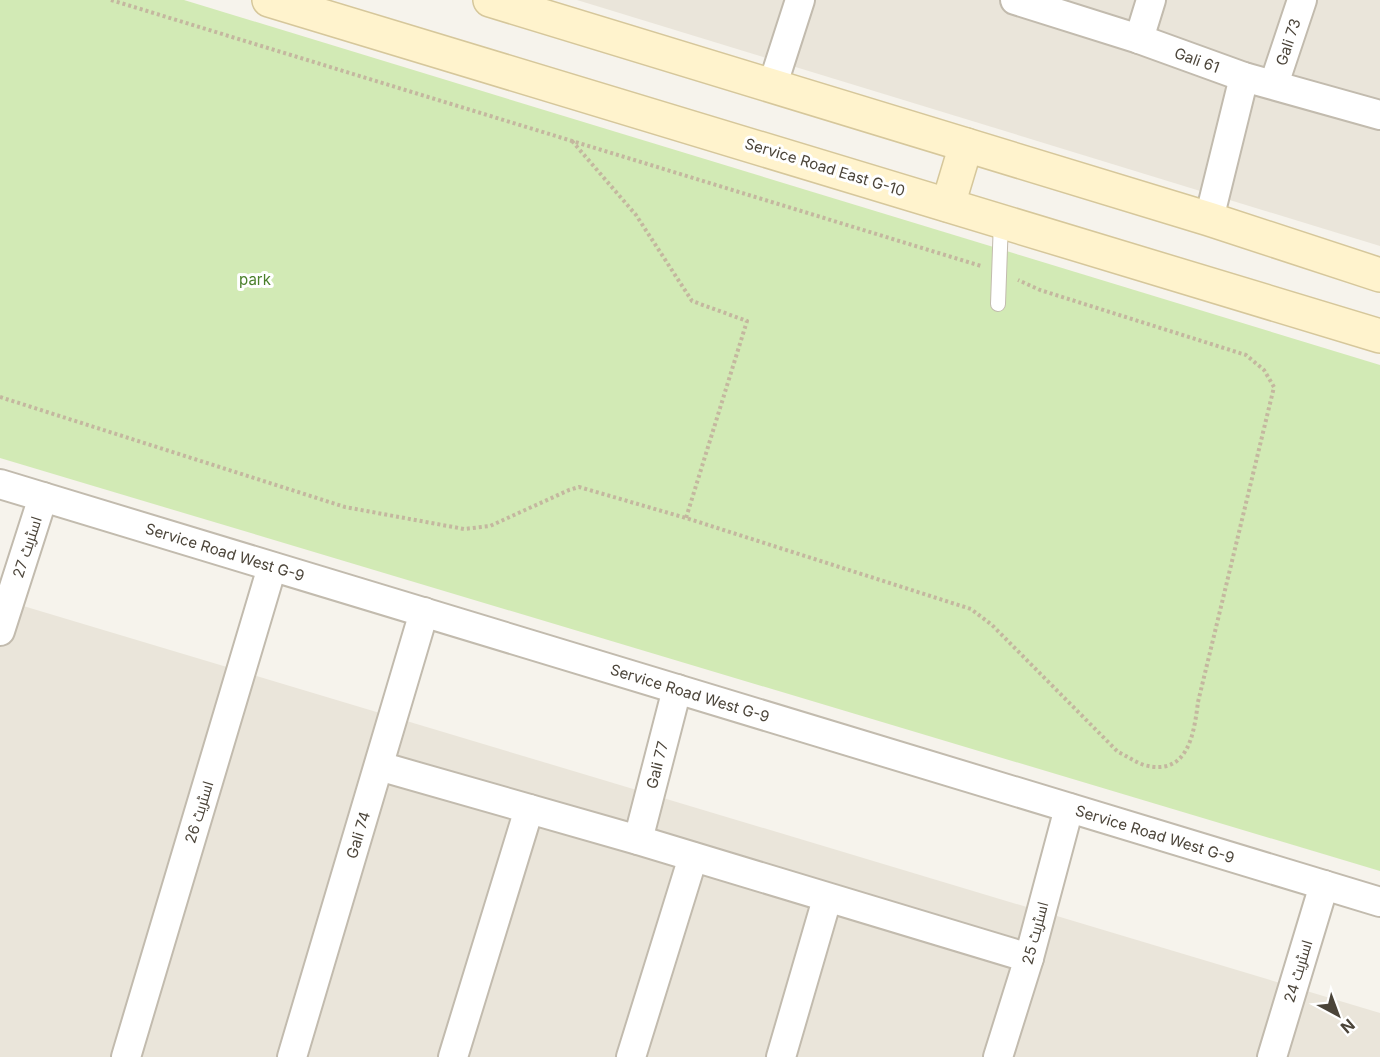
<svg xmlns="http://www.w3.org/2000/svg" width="1380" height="1057" font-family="Inter,Cairo,sans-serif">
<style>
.residential{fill:#eae5da}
.green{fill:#d2eab5}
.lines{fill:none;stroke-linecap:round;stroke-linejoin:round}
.service-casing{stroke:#c2bbae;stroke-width:16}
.minor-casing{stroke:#c2bbae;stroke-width:32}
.secondary-casing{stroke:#d6c79b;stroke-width:36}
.path{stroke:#c4b79f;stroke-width:4;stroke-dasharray:3 3;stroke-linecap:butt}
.service{stroke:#fff;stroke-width:14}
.minor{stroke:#fff;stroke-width:28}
.secondary{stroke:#fff3cd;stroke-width:33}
.labels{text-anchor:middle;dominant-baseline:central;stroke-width:6;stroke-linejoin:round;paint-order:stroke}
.street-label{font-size:15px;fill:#4b4439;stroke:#fff}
.park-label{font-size:15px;fill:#4a7f2a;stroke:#fff}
</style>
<rect width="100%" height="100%" fill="#f6f3ec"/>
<g class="residential">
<path d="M 577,0 L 1380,0 L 1380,246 Z"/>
<path d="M 0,599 L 1380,1013 L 1380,1057 L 0,1057 Z"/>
</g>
<path class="green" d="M 0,0 L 184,0 L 1380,365 L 1380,871 L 0,458 Z"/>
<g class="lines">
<defs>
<path id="service" d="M 998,304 L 1001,221"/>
<g id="minor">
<path d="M 1015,0 L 1139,39 L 1244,77 L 1380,115"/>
<path d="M 1139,39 L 1151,0"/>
<path d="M 1274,84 L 1302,0"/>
<path d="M 772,87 L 800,0"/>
<path d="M 1209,219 L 1244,77"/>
<path d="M 0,484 L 1380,902"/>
<path d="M 0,631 L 43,497"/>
<path d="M 379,766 L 638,840 L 1029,958"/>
<path d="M 638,840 L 677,689"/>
<path d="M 126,1057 L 272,567"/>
<path d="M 292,1057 L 424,612"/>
<path d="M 453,1057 L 529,809"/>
<path d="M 631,1057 L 693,857"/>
<path d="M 781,1057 L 827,899"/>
<path d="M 998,1057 L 1029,958 L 1069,808"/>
<path d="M 1272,1057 L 1324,885"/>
</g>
<g id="secondary">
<path d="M 269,0 L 1380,336"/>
<path d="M 490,0 L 1209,219 L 1380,275"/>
<path d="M 948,205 L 966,145"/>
</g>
</defs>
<use href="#service" class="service-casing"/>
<use href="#minor" class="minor-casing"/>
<use href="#secondary" class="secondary-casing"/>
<g class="path">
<path d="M 111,0 L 981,266"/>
<path d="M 572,141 L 636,215 L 692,301 L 747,321 L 686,518"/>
<path d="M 0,397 L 345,507 L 464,529 L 490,526 L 569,490 L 579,487 L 686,518 L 971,609 L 992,625 L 1118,752 C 1127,756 1135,762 1144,765 C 1188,777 1194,734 1198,702 L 1274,387 L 1264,370 L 1246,355 L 1040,290 L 1018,280"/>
</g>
<use href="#service" class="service"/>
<use href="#minor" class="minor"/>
<use href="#secondary" class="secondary"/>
</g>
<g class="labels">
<g class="street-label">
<text transform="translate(1288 42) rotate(-72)">Gali 73</text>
<text transform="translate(1197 60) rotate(20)">Gali 61</text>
<text transform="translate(825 167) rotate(17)">Service Road East G-10</text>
<text transform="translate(27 547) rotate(-72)">اسٹریٹ 27</text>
<text transform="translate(225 552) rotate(17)">Service Road West G-9</text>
<text transform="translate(690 693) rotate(17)">Service Road West G-9</text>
<text transform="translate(657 765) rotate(-76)">Gali 77</text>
<text transform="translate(199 812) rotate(-73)">اسٹریٹ 26</text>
<text transform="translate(1155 834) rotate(17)">Service Road West G-9</text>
<text transform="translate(358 835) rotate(-73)">Gali 74</text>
<text transform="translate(1035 933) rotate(-75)">اسٹریٹ 25</text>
<text transform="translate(1298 971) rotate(-73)">اسٹریٹ 24</text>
</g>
<g class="park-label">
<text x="255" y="279">park</text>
</g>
</g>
<g transform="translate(1338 1015) rotate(139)" stroke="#ffffff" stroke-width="4.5" paint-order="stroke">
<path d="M0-4.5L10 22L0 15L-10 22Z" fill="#4b4439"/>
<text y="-9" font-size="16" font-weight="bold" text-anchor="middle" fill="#4b4439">N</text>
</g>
</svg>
